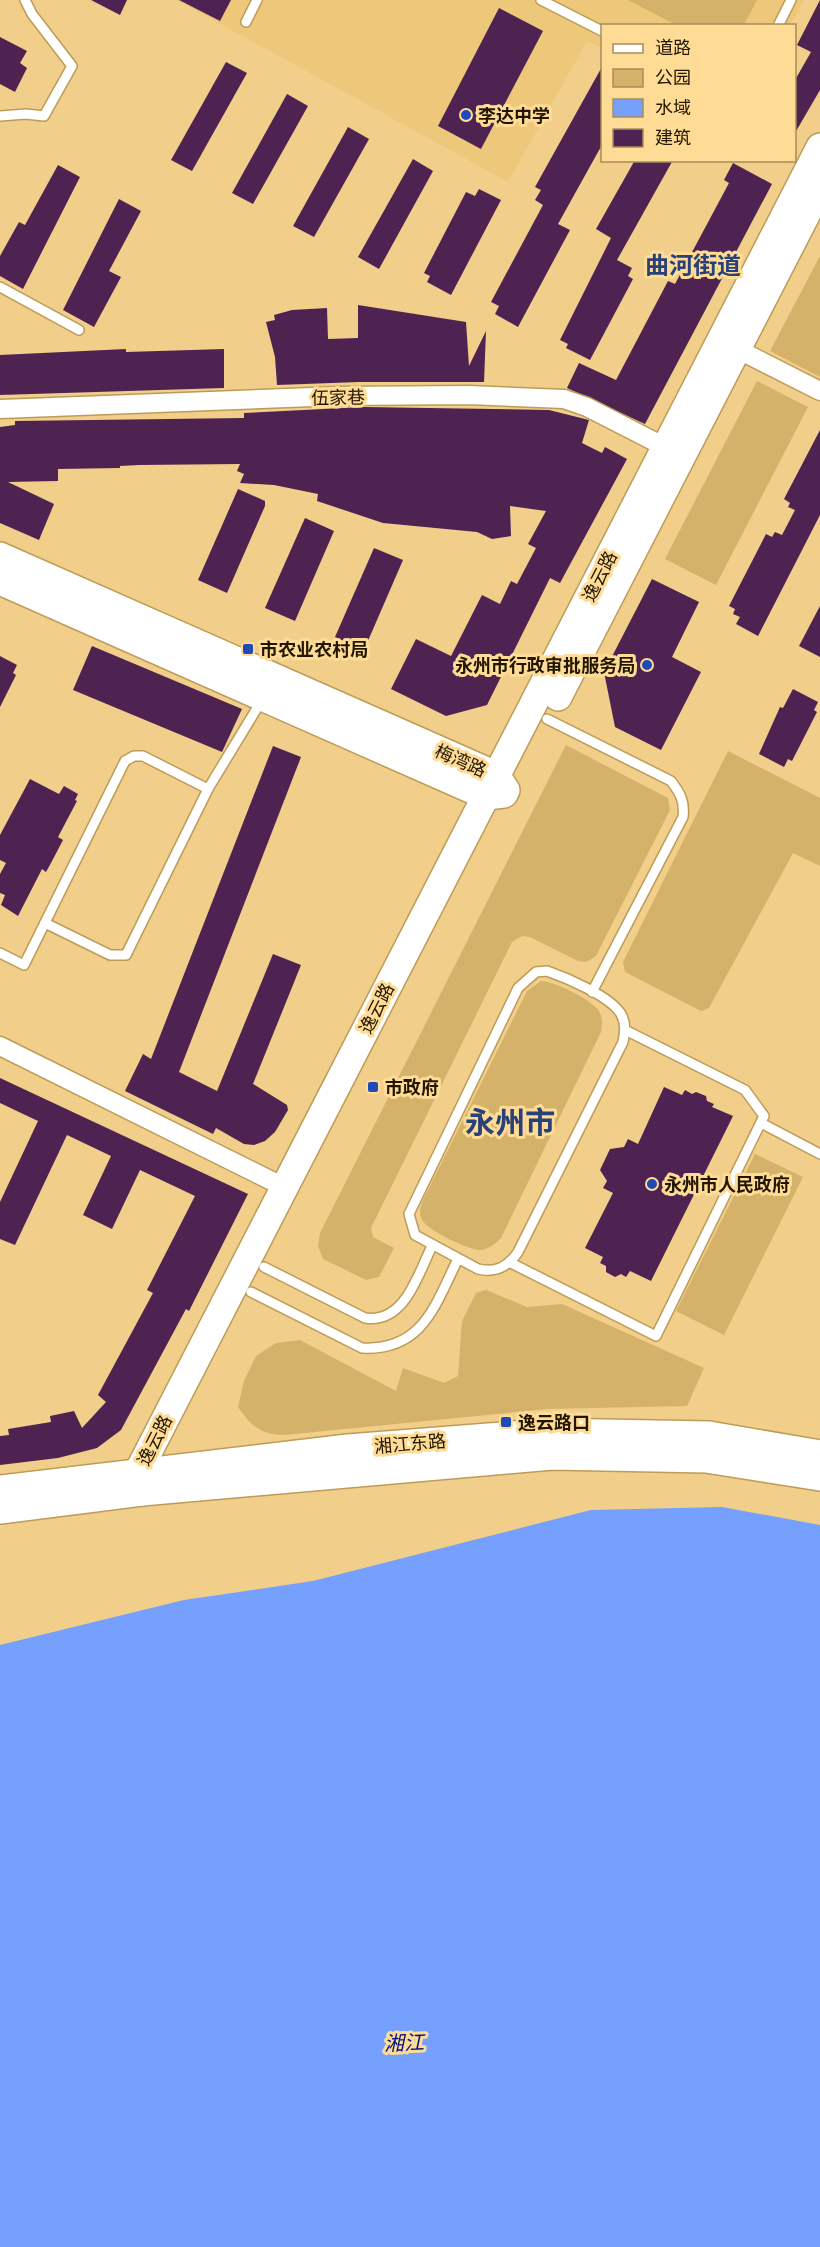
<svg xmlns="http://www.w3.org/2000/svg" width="820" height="2247" font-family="'Exo 2','Noto Sans SC',sans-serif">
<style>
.built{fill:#edc77a}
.green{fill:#d5b26a}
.water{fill:#75a0fe}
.building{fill:#4e2352}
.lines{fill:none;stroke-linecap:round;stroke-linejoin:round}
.lane-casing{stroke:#bd9c58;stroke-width:12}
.street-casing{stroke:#bd9c58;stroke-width:21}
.secondary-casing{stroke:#bd9c58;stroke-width:30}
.lane{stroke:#fff;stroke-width:9}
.street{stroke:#fff;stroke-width:18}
.secondary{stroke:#fff;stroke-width:27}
.poi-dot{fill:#1f4ab7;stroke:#fedc96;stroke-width:2}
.labels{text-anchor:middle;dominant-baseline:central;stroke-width:6;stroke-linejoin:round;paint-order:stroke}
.poi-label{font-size:18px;font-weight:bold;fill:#231600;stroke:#fedc96;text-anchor:start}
.street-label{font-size:18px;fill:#231600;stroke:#fedc96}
.water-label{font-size:20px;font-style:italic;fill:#00117e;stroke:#fedc96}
.district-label{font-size:24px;font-weight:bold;fill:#284179;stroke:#fedc96}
.town-label{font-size:30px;font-weight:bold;fill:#284179;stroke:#fedc96}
</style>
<rect width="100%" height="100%" fill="#f1ce8a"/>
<path class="built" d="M 177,0 L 804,0 L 790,25 L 602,26 L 602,48 L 587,41 L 508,182 Z"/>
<g class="green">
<path d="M 628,0 L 757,0 L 744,25 L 676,25 Z"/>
<path d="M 820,256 L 820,377 L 770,351 Z"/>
<path d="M 757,381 L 808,407 L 716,585 L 665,559 Z"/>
<path d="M 566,745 L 668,798 L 670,810 L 596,956 L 586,962 L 578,961 L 530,937 L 522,936 L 512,942 L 371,1228 L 373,1237 L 394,1248 L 379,1277 L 366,1280 L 323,1259 L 318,1246 L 320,1233 Z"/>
<path d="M 728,751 L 820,798 L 820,866 L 793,853 L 709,1008 L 701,1011 L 625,972 L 623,962 Z"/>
<path d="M 541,981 C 554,981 595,1001 600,1013 C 603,1019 602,1026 601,1032 L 501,1238 C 495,1244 489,1249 481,1250 C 470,1251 427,1230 422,1220 C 419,1214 420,1208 422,1202 L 527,991 Z"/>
<path d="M 755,1154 L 803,1177 L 724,1335 L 676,1311 Z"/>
<path d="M 486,1290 L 527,1307 L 562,1304 L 704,1368 L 687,1406 L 547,1409 L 284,1435 C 260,1434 251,1426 238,1407 L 244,1381 L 256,1356 L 276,1343 L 300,1340 L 396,1391 L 403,1368 L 444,1383 L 458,1376 L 462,1321 L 476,1293 Z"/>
</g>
<path class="water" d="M 722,1507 L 820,1525 L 820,2247 L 0,2247 L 0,1645 L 184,1600 L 313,1581 L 591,1510 Z"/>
<g class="building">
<path d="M 91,0 L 127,0 L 120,15 Z"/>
<path d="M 179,0 L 231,0 L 220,21 Z"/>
<path d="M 820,0 L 820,90 L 795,133 L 795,80 L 811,52 L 797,45 Z"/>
<path d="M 499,8 L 543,31 L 481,149 L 438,126 Z"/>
<path d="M 0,37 L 27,51 L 20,63 L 27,68 L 15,92 L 0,84 Z"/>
<path d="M 226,62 L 247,73 L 192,171 L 171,160 Z"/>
<path d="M 603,65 L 603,143 L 558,224 L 570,230 L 518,327 L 495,314 L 499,306 L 491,302 L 543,205 L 535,200 L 541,190 L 535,187 Z"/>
<path d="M 287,94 L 308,106 L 253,204 L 232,193 Z"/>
<path d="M 348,127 L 369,139 L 314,237 L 293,226 Z"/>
<path d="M 413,159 L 433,171 L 379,269 L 358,257 Z"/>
<path d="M 635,160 L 673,160 L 617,260 L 632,268 L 628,276 L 633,279 L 590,360 L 566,348 L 568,344 L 560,340 L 611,238 L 596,229 Z"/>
<path d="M 733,163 L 772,184 L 645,424 L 567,388 L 579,363 L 616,380 L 668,281 L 675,284 L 729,183 L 724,180 Z"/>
<path d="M 58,165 L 80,177 L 23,289 L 0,276 L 0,256 L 19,222 L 25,225 Z"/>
<path d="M 479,189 L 501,200 L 451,295 L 427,282 L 430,276 L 424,273 L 466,192 L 475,196 Z"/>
<path d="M 119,199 L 141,211 L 109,271 L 121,277 L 94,327 L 63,310 Z"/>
<path d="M 358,305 L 466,322 L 469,366 L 486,331 L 484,382 L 359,382 L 277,385 L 275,357 L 266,322 L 275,320 L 274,315 L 292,310 L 327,308 L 328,339 L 358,338 Z"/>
<path d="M 126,349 L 126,352 L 224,349 L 224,388 L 0,395 L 0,355 Z"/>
<path d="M 363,407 L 549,410 L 589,420 L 582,443 L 602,453 L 605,447 L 627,459 L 560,583 L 550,578 L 487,705 L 446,716 L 391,689 L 416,639 L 451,656 L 482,595 L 500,604 L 511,581 L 517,584 L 536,548 L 528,544 L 546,511 L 510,506 L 511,536 L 492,539 L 477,532 L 383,523 L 317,501 L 318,494 L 274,485 L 240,483 L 244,474 L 237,471 L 240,464 L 139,465 L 120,466 L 120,468 L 58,469 L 58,481 L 8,482 L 54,504 L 39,540 L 0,523 L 0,427 L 15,425 L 15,421 L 244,418 L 244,413 Z"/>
<path d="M 820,430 L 820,515 L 758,636 L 736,624 L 740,617 L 733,614 L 735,609 L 729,606 L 766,534 L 772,537 L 775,532 L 782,535 L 795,510 L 788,507 L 790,503 L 784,499 Z"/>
<path d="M 238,489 L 265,501 L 265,506 L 227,593 L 198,580 Z"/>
<path d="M 305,518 L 334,531 L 295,621 L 265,608 Z"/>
<path d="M 374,548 L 403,560 L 364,650 L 335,637 Z"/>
<path d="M 652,579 L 699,602 L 672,657 L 701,672 L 661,750 L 615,727 L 604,672 Z"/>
<path d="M 820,606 L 820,657 L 799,646 Z"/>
<path d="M 92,646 L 242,709 L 222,752 L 73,690 Z"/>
<path d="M 0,656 L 17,665 L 13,673 L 16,675 L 0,707 Z"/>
<path d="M 793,689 L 818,702 L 814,710 L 817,712 L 792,761 L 788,759 L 784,767 L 759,754 L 780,707 L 783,708 Z"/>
<path d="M 273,746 L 301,757 L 179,1072 L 217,1091 L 273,954 L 301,965 L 253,1084 L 287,1105 L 288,1110 L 275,1132 L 265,1141 L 254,1145 L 244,1144 L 216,1128 L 213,1134 L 125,1091 L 143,1054 L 151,1059 Z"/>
<path d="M 30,779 L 59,794 L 64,786 L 78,794 L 75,800 L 77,801 L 58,837 L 63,840 L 51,863 L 46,872 L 42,869 L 18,916 L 1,905 L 5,895 L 0,893 L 0,874 L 6,863 L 0,860 L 0,835 Z"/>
<path d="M 0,1078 L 248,1194 L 189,1311 L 186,1309 L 121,1430 L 97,1448 L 58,1458 L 0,1465 L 0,1436 L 9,1435 L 8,1429 L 51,1422 L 50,1416 L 74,1411 L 82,1428 L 106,1402 L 98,1395 L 153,1293 L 147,1290 L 195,1196 L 140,1170 L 112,1229 L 83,1215 L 111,1156 L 67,1135 L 15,1245 L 0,1239 L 0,1202 L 38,1121 L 0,1103 Z"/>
<path d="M 664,1087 L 682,1095 L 685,1090 L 692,1094 L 696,1092 L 706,1096 L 707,1101 L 714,1104 L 712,1107 L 733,1116 L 651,1281 L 630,1271 L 626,1277 L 621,1274 L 615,1277 L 606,1272 L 606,1266 L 600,1263 L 603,1257 L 585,1248 L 613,1193 L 603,1188 L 607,1181 L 600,1170 L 610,1149 L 624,1147 L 628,1139 L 638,1144 Z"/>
</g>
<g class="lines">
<defs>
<g id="lane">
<path d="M 541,0 L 602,31"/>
<path d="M 246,22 L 257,0"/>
<path d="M 778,26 L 791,0"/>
<path d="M 0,116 L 26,114 L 44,116 L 72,66 L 32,14 L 25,0"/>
<path d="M 0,287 L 79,330"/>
<path d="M 547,719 L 671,781 C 680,793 685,801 683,817 L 592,992"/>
<path d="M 45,923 L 110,955 L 126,955 L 208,789 L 262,700"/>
<path d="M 0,953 L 24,965 L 125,761 L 134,756 L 143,756 L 208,789"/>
<path d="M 547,971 C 567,978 610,996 621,1014 C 626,1023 625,1032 623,1042 L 518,1252 C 508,1267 496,1273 478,1269 L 415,1235 L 409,1214 L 518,988 L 536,972 Z"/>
<path d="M 761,1123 L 820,1154"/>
<path d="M 511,1263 L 656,1336 L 764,1116 L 745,1090 L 625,1030"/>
<path d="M 264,1267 L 365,1318 C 405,1324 418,1274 432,1246"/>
<path d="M 251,1292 L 362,1348 C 423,1351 435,1305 458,1259"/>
</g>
<g id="street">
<path d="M 737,349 L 820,391"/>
<path d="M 0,409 L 339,396 L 469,395 L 564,399 L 587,407 L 665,447"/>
<path d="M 0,1046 L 284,1187"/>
</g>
<g id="secondary">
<path d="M 0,556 L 496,775 L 506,790"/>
<path d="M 0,581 L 486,796 L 504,794"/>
<path d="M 558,697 L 820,188"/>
<path d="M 0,1489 L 348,1448 L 551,1432 L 709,1435 L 820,1454"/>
<path d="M 142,1492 L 138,1472 L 820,147"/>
<path d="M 0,1510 L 142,1492 L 552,1456 L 706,1459 L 820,1477"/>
</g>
</defs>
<use href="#lane" class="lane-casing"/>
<use href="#street" class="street-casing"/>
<use href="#secondary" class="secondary-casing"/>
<use href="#lane" class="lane"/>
<use href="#street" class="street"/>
<use href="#secondary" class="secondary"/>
</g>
<g class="poi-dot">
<circle cx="466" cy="115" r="6"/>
<rect x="242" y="643" width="12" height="12" rx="3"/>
<circle cx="647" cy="665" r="6"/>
<rect x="367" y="1081" width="12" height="12" rx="3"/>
<circle cx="652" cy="1184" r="6"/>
<rect x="500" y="1416" width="12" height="12" rx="3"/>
</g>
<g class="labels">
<g class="poi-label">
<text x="478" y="115">李达中学</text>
<text x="260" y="649">市农业农村局</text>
<text x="635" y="665" text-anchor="end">永州市行政审批服务局</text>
<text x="385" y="1087">市政府</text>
<text x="664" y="1184">永州市人民政府</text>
<text x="518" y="1422">逸云路口</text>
</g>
<g class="street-label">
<text transform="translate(338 397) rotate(-1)">伍家巷</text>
<text transform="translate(599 576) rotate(-63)">逸云路</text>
<text transform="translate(461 760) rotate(24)">梅湾路</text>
<text transform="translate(376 1008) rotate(-63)">逸云路</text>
<text transform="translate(154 1440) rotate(-63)">逸云路</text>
<text transform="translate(410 1443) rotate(-5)">湘江东路</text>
</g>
<g class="water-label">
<text transform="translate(404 2042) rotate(-2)">湘江</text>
</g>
<g class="district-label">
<text x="693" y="264">曲河街道</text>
</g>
<g class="town-label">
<text x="510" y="1121">永州市</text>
</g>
</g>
<rect x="601" y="24" width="195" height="138" fill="#fedc96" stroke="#a68d5a" stroke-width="1.5"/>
<rect x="613" y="44" width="30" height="9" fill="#ffffff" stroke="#a68d5a" stroke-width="1.5"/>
<text x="655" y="54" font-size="18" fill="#231600">道路</text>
<rect x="613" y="69" width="30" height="18" fill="#d5b26a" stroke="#a68d5a" stroke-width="1.5"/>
<text x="655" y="84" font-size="18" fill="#231600">公园</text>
<rect x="613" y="99" width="30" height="18" fill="#75a0fe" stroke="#a68d5a" stroke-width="1.5"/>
<text x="655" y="114" font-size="18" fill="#231600">水域</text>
<rect x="613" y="129" width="30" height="18" fill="#4e2352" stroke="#a68d5a" stroke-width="1.5"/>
<text x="655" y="144" font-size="18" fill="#231600">建筑</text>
</svg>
